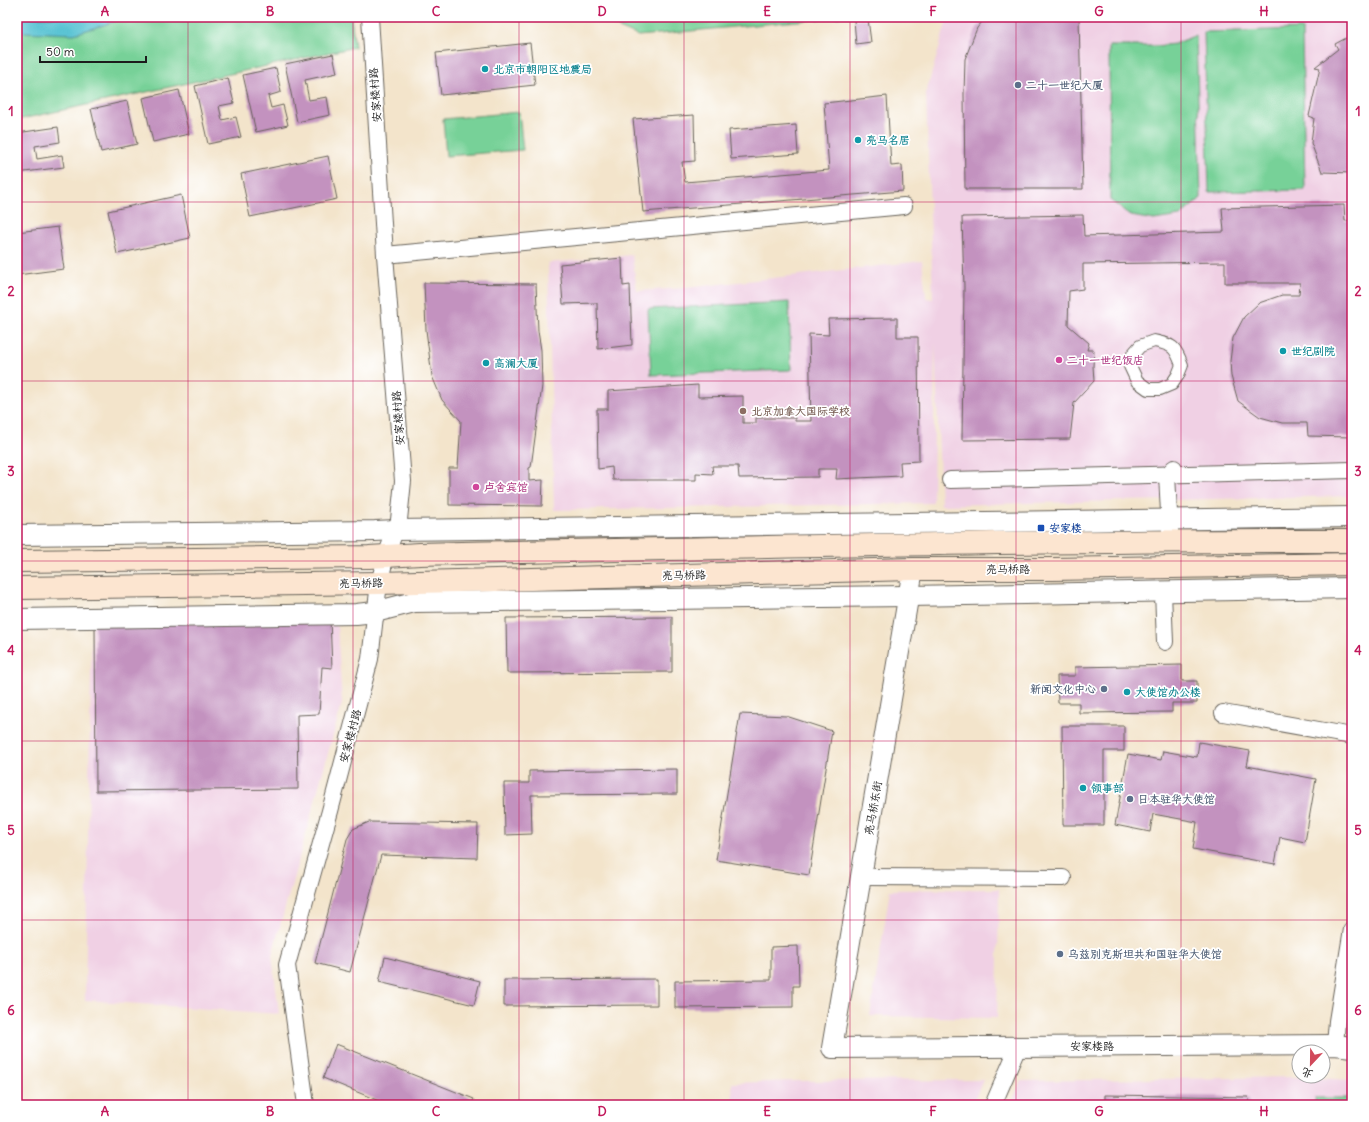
<svg xmlns="http://www.w3.org/2000/svg" width="1369" height="1122" font-family="Delius,'LXGW WenKai TC',sans-serif">
<style>
.built{fill:#f0d0e4}
.green{fill:#77d198;stroke:#4a765a}
.water{fill:#57c2d3;stroke:#3a6f78}
.building{fill:#c392bf}
.lines{fill:none;stroke-linecap:round;stroke-linejoin:round}
.pedestrian-casing{stroke:#676259;stroke-width:14}
.minor-casing{stroke:#676259;stroke-width:18}
.tertiary-casing{stroke:#676259;stroke-width:22}
.secondary-casing{stroke:#676259;stroke-width:24}
.pedestrian{stroke:#fff;stroke-width:12}
.minor{stroke:#fff;stroke-width:16}
.tertiary{stroke:#fff;stroke-width:20}
.secondary{stroke:#fce5d0;stroke-width:22}
.grid{fill:none;stroke:#c2185b;stroke-width:1;stroke-opacity:0.55}
.culture-dot{fill:#0f9aa8;stroke:#fff;stroke-width:1.5}
.service-dot{fill:#5c6f8a;stroke:#fff;stroke-width:1.5}
.hotel-dot{fill:#d1479c;stroke:#fff;stroke-width:1.5}
.education-dot{fill:#8d6e63;stroke:#fff;stroke-width:1.5}
.transit-dot{fill:#1a4fb4;stroke:#fff;stroke-width:1.5}
.labels{text-anchor:middle;dominant-baseline:central;stroke-width:3.5;stroke-linejoin:round;paint-order:stroke}
.culture-label{font-size:11px;font-weight:bold;fill:#0d838f;stroke:#fff;text-anchor:start}
.service-label{font-size:11px;font-weight:bold;fill:#4e5e75;stroke:#fff;text-anchor:start}
.street-label{font-size:11px;fill:#1c1c1c;stroke:#fff}
.hotel-label{font-size:11px;font-weight:bold;fill:#b23c85;stroke:#fff;text-anchor:start}
.education-label{font-size:11px;font-weight:bold;fill:#785e54;stroke:#fff;text-anchor:start}
.transit-label{font-size:11px;font-weight:bold;fill:#164399;stroke:#fff;text-anchor:start}
.neatline{fill:none;stroke:#c2185b;stroke-width:1.5}
.grid-label{font-size:13px;text-anchor:middle;font-weight:bold;fill:#c2185b}
</style>
<rect width="100%" height="100%" fill="#fff"/>
<filter id="ink" filterUnits="userSpaceOnUse"><feTurbulence type="fractalNoise" baseFrequency=".025" numOctaves="2"/><feDisplacementMap in="SourceGraphic" scale="8" xChannelSelector="R" yChannelSelector="G"/><feConvolveMatrix kernelMatrix="1 2 1 2 8 2 1 2 1" color-interpolation-filters="sRGB"/></filter>
<filter id="wash" filterUnits="userSpaceOnUse"><feTurbulence type="fractalNoise" baseFrequency=".012" numOctaves="4" result="noise"/><feDisplacementMap in="SourceGraphic" scale="16" xChannelSelector="R" yChannelSelector="G"/><feGaussianBlur stdDeviation="0.9" result="paint"/><feColorMatrix in="noise" values="0 0 0 0 0 0 0 0 0 0 0 0 0 0 0 0 0 1.4 0 .05"/><feComposite in="paint" operator="in"/></filter>
<g filter="url(#wash)">
<rect width="100%" height="100%" fill="#f3e4cb"/>
<g class="built">
<path d="M 948,17 L 1352,17 L 1352,496 L 941,505 L 935,342 L 933,503 L 554,510 L 548,263 L 632,255 L 637,291 L 686,288 L 922,261 L 926,298 L 933,299 L 926,93 Z"/>
<path d="M 92,623 L 337,625 L 342,703 L 272,955 L 279,1014 L 85,1000 Z"/>
<path d="M 999,889 L 997,1018 L 870,1016 L 890,890 Z"/>
<path d="M 1301,1077 L 1352,1080 L 1352,1105 L 1011,1105 L 1021,1081 Z"/>
<path d="M 983,1080 L 972,1105 L 733,1105 L 732,1083 L 794,1081 Z"/>
</g>
<g class="green">
<path d="M 17,17 L 351,17 L 355,47 L 17,120 Z"/>
<path d="M 593,17 L 840,17 L 638,36 Z"/>
<path d="M 1302,29 L 1305,190 L 1209,192 L 1204,32 Z"/>
<path d="M 1196,35 L 1201,198 L 1180,216 L 1154,220 L 1131,216 L 1110,200 L 1109,46 L 1155,46 L 1175,44 Z"/>
<path d="M 519,112 L 523,150 L 446,156 L 443,119 Z"/>
<path d="M 789,302 L 791,370 L 651,375 L 648,309 Z"/>
<path d="M 1316,1098 L 1352,1098 L 1352,1105 L 1314,1105 Z"/>
</g>
<path class="water" d="M 17,17 L 130,17 L 74,34 L 21,32 L 17,33 Z"/>
<g id="blocks">
<g class="building">
<path d="M 986,17 L 1079,17 L 1083,189 L 965,189 L 964,94 L 965,59 L 977,28 Z"/>
<path d="M 868,19 L 871,42 L 856,44 L 854,20 Z"/>
<path d="M 1352,35 L 1352,173 L 1322,172 L 1311,143 L 1314,118 L 1309,116 L 1320,68 L 1315,67 L 1338,49 L 1335,44 Z"/>
<path d="M 530,43 L 535,85 L 441,95 L 436,53 Z"/>
<path d="M 333,54 L 337,73 L 305,80 L 309,100 L 327,97 L 330,115 L 297,122 L 285,64 Z"/>
<path d="M 276,68 L 281,92 L 268,96 L 271,108 L 283,105 L 288,125 L 256,132 L 243,75 Z"/>
<path d="M 228,78 L 234,103 L 219,106 L 222,120 L 236,117 L 241,137 L 208,144 L 195,86 Z"/>
<path d="M 179,90 L 189,134 L 153,142 L 143,98 Z"/>
<path d="M 887,96 L 891,166 L 902,165 L 903,191 L 643,212 L 633,119 L 694,115 L 695,161 L 682,162 L 685,182 L 829,170 L 824,103 Z"/>
<path d="M 127,101 L 137,144 L 101,152 L 91,109 Z"/>
<path d="M 796,125 L 798,154 L 731,159 L 729,130 Z"/>
<path d="M 58,127 L 60,142 L 35,146 L 37,159 L 62,155 L 64,167 L 17,173 L 17,133 Z"/>
<path d="M 328,156 L 337,199 L 250,217 L 241,174 Z"/>
<path d="M 181,195 L 190,238 L 117,254 L 108,211 Z"/>
<path d="M 1344,205 L 1345,221 L 1352,220 L 1352,437 L 1308,436 L 1307,423 L 1282,423 L 1260,417 L 1238,401 L 1231,376 L 1230,361 L 1233,338 L 1244,317 L 1259,303 L 1282,295 L 1299,295 L 1300,283 L 1225,283 L 1225,262 L 1083,264 L 1083,289 L 1069,291 L 1068,325 L 1089,343 L 1087,350 L 1094,350 L 1093,366 L 1094,381 L 1074,403 L 1070,439 L 962,440 L 964,287 L 962,217 L 1083,215 L 1084,236 L 1224,232 L 1222,208 Z"/>
<path d="M 58,227 L 64,269 L 17,275 L 17,232 Z"/>
<path d="M 622,258 L 623,286 L 630,285 L 632,345 L 598,349 L 597,303 L 563,304 L 560,264 Z"/>
<path d="M 424,283 L 536,284 L 538,331 L 541,350 L 542,386 L 531,467 L 529,468 L 529,481 L 543,480 L 542,506 L 449,505 L 449,468 L 458,468 L 461,421 L 442,400 L 432,376 L 426,330 Z"/>
<path d="M 897,318 L 897,337 L 918,337 L 919,461 L 900,462 L 901,476 L 836,479 L 837,469 L 818,469 L 818,477 L 739,478 L 738,466 L 712,466 L 713,474 L 696,473 L 696,480 L 613,480 L 612,467 L 598,469 L 597,409 L 608,409 L 608,391 L 698,385 L 698,397 L 743,396 L 743,423 L 756,423 L 756,418 L 795,418 L 795,421 L 811,421 L 809,334 L 829,335 L 828,319 Z"/>
<path d="M 672,617 L 672,672 L 507,673 L 506,618 Z"/>
<path d="M 330,619 L 332,668 L 322,667 L 319,714 L 297,715 L 298,789 L 96,791 L 95,625 Z"/>
<path d="M 1182,665 L 1182,681 L 1197,681 L 1197,703 L 1172,703 L 1172,712 L 1079,713 L 1079,703 L 1058,703 L 1057,676 L 1075,676 L 1075,667 Z"/>
<path d="M 740,714 L 786,716 L 832,731 L 809,875 L 716,860 Z"/>
<path d="M 1062,726 L 1124,726 L 1124,751 L 1104,751 L 1104,825 L 1063,825 Z"/>
<path d="M 1199,742 L 1250,751 L 1247,766 L 1316,779 L 1305,842 L 1280,837 L 1275,864 L 1193,849 L 1197,822 L 1153,814 L 1150,832 L 1115,825 L 1128,754 L 1161,760 L 1163,751 L 1197,757 Z"/>
<path d="M 677,769 L 677,794 L 531,795 L 532,834 L 505,835 L 504,783 L 529,783 L 529,771 Z"/>
<path d="M 369,822 L 478,824 L 477,858 L 381,855 L 350,972 L 315,963 L 347,839 L 353,829 Z"/>
<path d="M 798,946 L 799,986 L 793,986 L 793,1007 L 675,1008 L 675,981 L 771,980 L 771,947 Z"/>
<path d="M 385,957 L 480,981 L 474,1005 L 379,982 Z"/>
<path d="M 657,979 L 657,1005 L 504,1006 L 504,980 Z"/>
<path d="M 336,1044 L 474,1099 L 471,1105 L 389,1105 L 323,1078 Z"/>
<path d="M 1105,1095 L 1248,1097 L 1251,1105 L 1105,1105 Z"/>
</g>
</g>
</g>
<g filter="url(#ink)">
<use href="#blocks" fill-opacity="0" stroke="#676259" stroke-width="1"/>
<g class="lines">
<defs>
<path id="pedestrian" d="M 1154,341 C 1173,345 1175,346 1182,365 L 1178,375 L 1172,384 L 1160,389 L 1148,389 L 1137,381 L 1130,366 L 1133,354 L 1140,346 Z"/>
<g id="minor">
<path d="M 385,255 L 904,206"/>
<path d="M 950,480 L 1352,470"/>
<path d="M 1170,531 L 1167,475 L 1174,468"/>
<path d="M 1163,592 L 1165,642"/>
<path d="M 1223,713 L 1352,736"/>
<path d="M 861,877 L 1063,878"/>
<path d="M 1335,1045 L 1337,1021 L 1352,929"/>
<path d="M 306,1105 L 287,965 L 330,811 L 370,659 L 379,583 L 386,556 L 399,520 L 403,481 L 385,255 L 370,17"/>
<path d="M 993,1105 L 1018,1047"/>
</g>
<g id="tertiary">
<path d="M 17,535 L 375,531 L 396,530 L 1352,517"/>
<path d="M 913,569 L 832,1048 L 1335,1045 L 1352,1047"/>
<path d="M 17,619 L 356,614 L 375,612 L 414,602 L 909,596 L 1352,588"/>
</g>
<g id="secondary">
<path d="M 17,561 L 369,557 L 420,554 C 731,548 1041,540 1352,541"/>
<path d="M 17,588 L 379,583 L 913,569 L 1053,569 L 1352,564"/>
</g>
</defs>
<use href="#pedestrian" class="pedestrian-casing"/>
<use href="#minor" class="minor-casing"/>
<use href="#tertiary" class="tertiary-casing"/>
<use href="#secondary" class="secondary-casing"/>
<use href="#pedestrian" class="pedestrian"/>
<use href="#minor" class="minor"/>
<use href="#tertiary" class="tertiary"/>
<use href="#secondary" class="secondary"/>
</g>
</g>
<path class="grid" d="M 188,17 L 188,1105M 353,17 L 353,1105M 519,17 L 519,1105M 684,17 L 684,1105M 850,17 L 850,1105M 1016,17 L 1016,1105M 1181,17 L 1181,1105M 17,202 L 1352,202M 17,381 L 1352,381M 17,561 L 1352,561M 17,741 L 1352,741M 17,920 L 1352,920"/>
<g class="culture-dot">
<circle cx="485" cy="69" r="4"/>
<circle cx="858" cy="140" r="4"/>
<circle cx="1283" cy="351" r="4"/>
<circle cx="486" cy="363" r="4"/>
<circle cx="1127" cy="692" r="4"/>
<circle cx="1083" cy="788" r="4"/>
</g>
<g class="service-dot">
<circle cx="1018" cy="85" r="4"/>
<circle cx="1104" cy="689" r="4"/>
<circle cx="1130" cy="799" r="4"/>
<circle cx="1060" cy="954" r="4"/>
</g>
<g class="hotel-dot">
<circle cx="1059" cy="360" r="4"/>
<circle cx="476" cy="487" r="4"/>
</g>
<circle class="education-dot" cx="743" cy="411" r="4"/>
<rect class="transit-dot" x="1037" y="524" width="8" height="8" rx="2"/>
<g class="labels">
<g class="culture-label">
<text x="493" y="69">北京市朝阳区地震局</text>
<text x="866" y="140">亮马名居</text>
<text x="1291" y="351">世纪剧院</text>
<text x="494" y="363">高澜大厦</text>
<text x="1135" y="692">大使馆办公楼</text>
<text x="1091" y="788">领事部</text>
</g>
<g class="service-label">
<text x="1026" y="85">二十一世纪大厦</text>
<text x="1096" y="689" text-anchor="end">新闻文化中心</text>
<text x="1138" y="799">日本驻华大使馆</text>
<text x="1068" y="954">乌兹别克斯坦共和国驻华大使馆</text>
</g>
<g class="street-label">
<text transform="translate(375 95) rotate(-94)">安家楼村路</text>
<text transform="translate(398 418) rotate(-94)">安家楼村路</text>
<text x="1008" y="569">亮马桥路</text>
<text transform="translate(684 575) rotate(-1)">亮马桥路</text>
<text transform="translate(361 583) rotate(-1)">亮马桥路</text>
<text transform="translate(350 736) rotate(-75)">安家楼村路</text>
<text transform="translate(873 808) rotate(-80)">亮马桥东街</text>
<text x="1092" y="1046">安家楼路</text>
</g>
<g class="hotel-label">
<text x="1067" y="360">二十一世纪饭店</text>
<text x="484" y="487">卢舍宾馆</text>
</g>
<g class="education-label">
<text x="751" y="411">北京加拿大国际学校</text>
</g>
<g class="transit-label">
<text x="1049" y="528">安家楼</text>
</g>
</g>
<rect width="1369" height="1122" fill="none" stroke="#fff" stroke-width="44"/>
<g transform="translate(1311 1064) rotate(202)"><circle r="19" fill="#ffffff" stroke="#a4a4a4"/>
<path d="M0-3L7 15L0 10L-7 15Z" fill="#d1495b"/>
<text y="-6" font-size="11" font-weight="bold" text-anchor="middle" fill="#1c1c1c">北</text>
</g>
<path d="M40 56v6h106v-6" fill="none" stroke="#1c1c1c" stroke-width="2"/>
<text x="46" y="56" font-size="12" fill="#1c1c1c" stroke="#ffffff" stroke-width="3" paint-order="stroke">50 m</text>
<rect x="22" y="22" width="1325" height="1078" class="neatline"/>
<g class="grid-label">
<text x="105" y="16">A</text>
<text x="270" y="16">B</text>
<text x="436" y="16">C</text>
<text x="602" y="16">D</text>
<text x="767" y="16">E</text>
<text x="933" y="16">F</text>
<text x="1099" y="16">G</text>
<text x="1264" y="16">H</text>
<text x="11" y="116">1</text>
<text x="1358" y="116">1</text>
<text x="11" y="296">2</text>
<text x="1358" y="296">2</text>
<text x="11" y="476">3</text>
<text x="1358" y="476">3</text>
<text x="11" y="655">4</text>
<text x="1358" y="655">4</text>
<text x="11" y="835">5</text>
<text x="1358" y="835">5</text>
<text x="11" y="1015">6</text>
<text x="1358" y="1015">6</text>
<text x="105" y="1116">A</text>
<text x="270" y="1116">B</text>
<text x="436" y="1116">C</text>
<text x="602" y="1116">D</text>
<text x="767" y="1116">E</text>
<text x="933" y="1116">F</text>
<text x="1099" y="1116">G</text>
<text x="1264" y="1116">H</text>
</g>
</svg>
